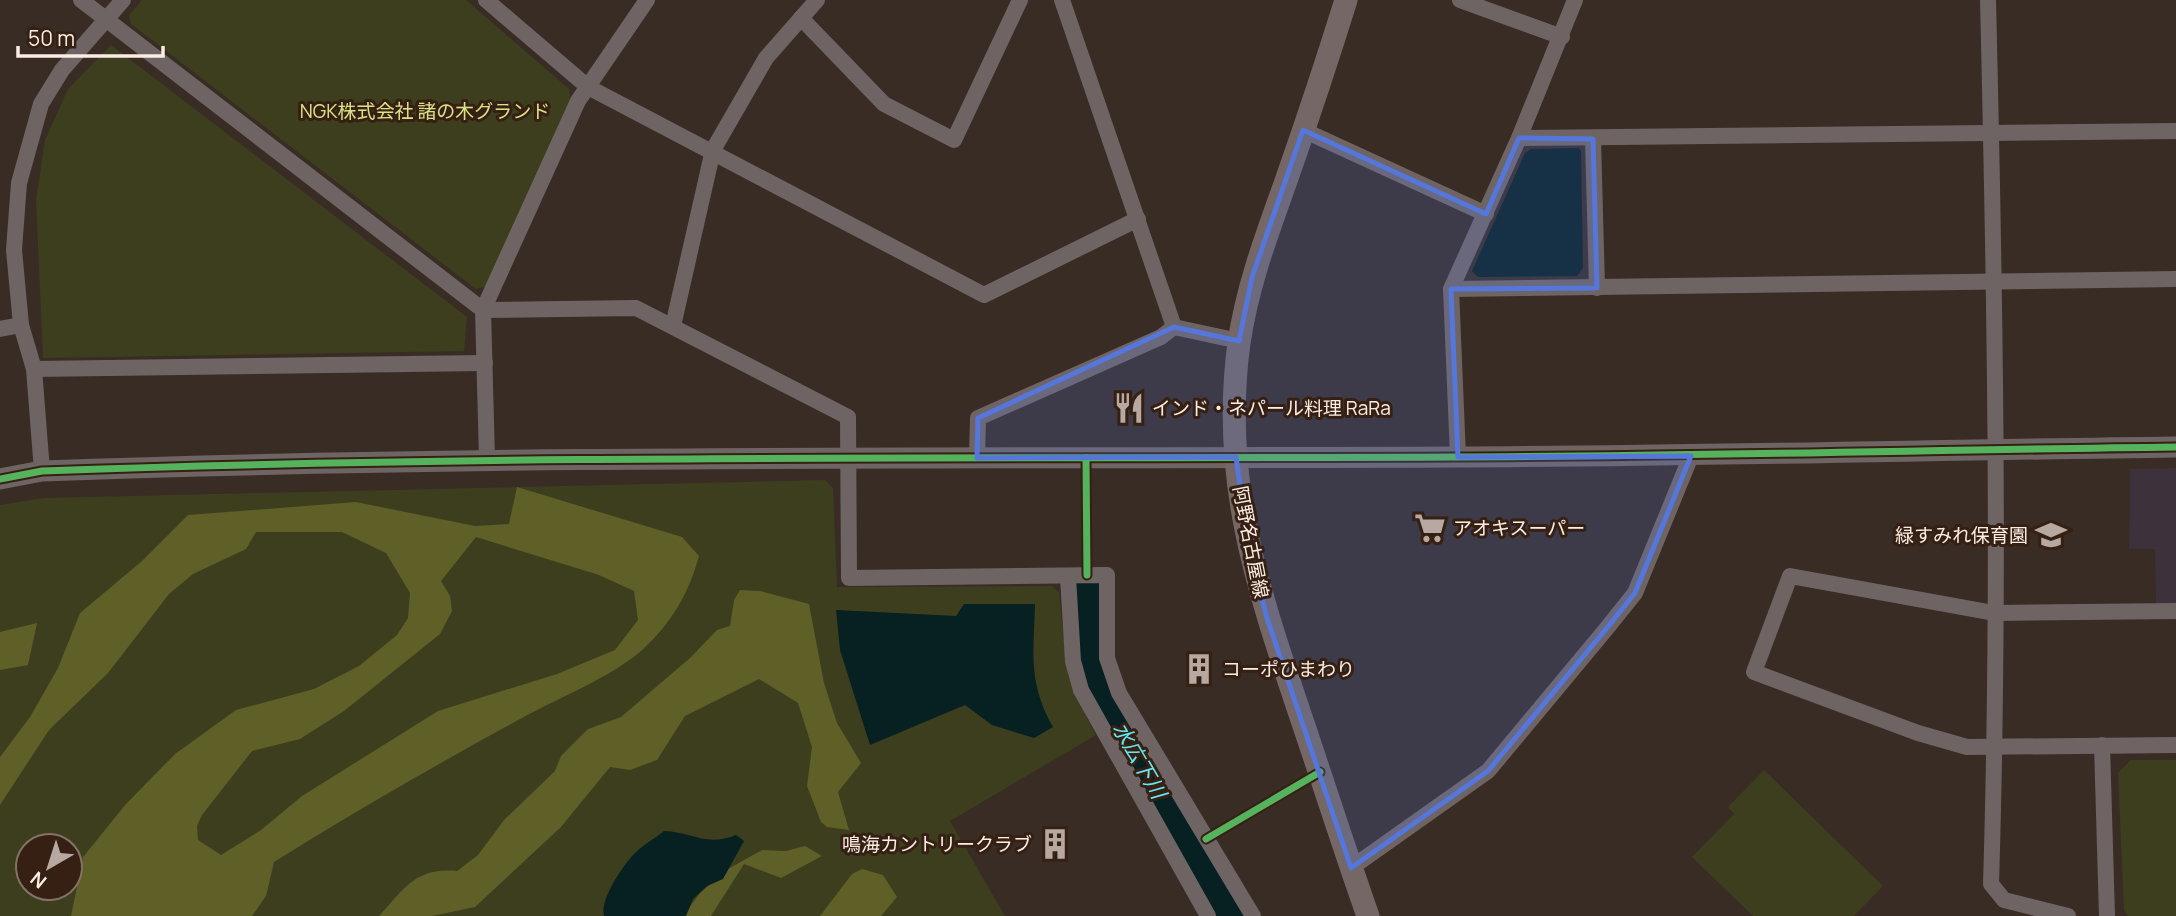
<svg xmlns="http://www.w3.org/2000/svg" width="2176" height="916" font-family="Manrope,'Noto Sans JP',sans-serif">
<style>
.industrial{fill:#3d313c}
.green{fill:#3d3e1e;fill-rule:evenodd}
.forest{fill:#5e6028;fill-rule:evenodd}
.water{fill:#072021}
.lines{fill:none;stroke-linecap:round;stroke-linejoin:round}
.river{stroke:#072021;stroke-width:35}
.minor{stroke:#6f6464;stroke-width:16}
.tertiary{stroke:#6f6464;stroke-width:21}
.secondary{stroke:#746766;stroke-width:23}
.cycleway-casing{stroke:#352013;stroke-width:11}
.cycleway{stroke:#56b35d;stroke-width:7}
.marked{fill:#5576db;fill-opacity:0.2;stroke:#5576db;stroke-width:5;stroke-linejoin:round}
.labels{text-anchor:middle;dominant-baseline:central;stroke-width:6;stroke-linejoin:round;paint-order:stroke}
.park-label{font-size:19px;fill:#dae286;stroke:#352013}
.poi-label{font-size:19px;fill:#fcede4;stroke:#352013;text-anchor:start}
.street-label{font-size:19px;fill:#fcede4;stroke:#352013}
.water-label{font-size:21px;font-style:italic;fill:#64e9f3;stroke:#352013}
</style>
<rect width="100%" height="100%" fill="#382c25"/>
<path class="industrial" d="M 2176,468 L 2176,604 L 2156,604 L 2155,549 L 2129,549 L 2130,469 Z"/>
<g class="green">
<path d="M 142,0 L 466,0 L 569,89 L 571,101 L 488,286 L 476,289 L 131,24 L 129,15 Z"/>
<path d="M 111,45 L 467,317 L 464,351 L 43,358 L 36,200 L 45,140 L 68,89 Z"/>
<path d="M 825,480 L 833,488 L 837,587 L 1052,586 L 1059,593 C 1065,651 1067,683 1096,735 L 950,821 L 1005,916 L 0,916 L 0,505 L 44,498 ZM 28,846 L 70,846 L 70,888 L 28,888 Z"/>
<path d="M 2131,760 L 2176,760 L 2176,916 L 2128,916 L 2124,910 L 2118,773 Z"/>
<path d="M 1764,770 L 1883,886 L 1854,916 L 1753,916 L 1692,857 L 1734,814 L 1728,807 Z"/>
</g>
<g class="forest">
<path d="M 517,487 L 682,537 L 699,556 C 689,593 671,624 642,650 C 612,677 558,698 522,718 C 438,764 355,811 274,862 L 266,896 L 252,916 L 71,916 L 83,857 L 126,804 L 175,754 L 236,710 L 314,689 L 359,666 L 397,635 L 408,618 L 410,593 L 386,553 L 342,532 L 256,532 L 246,549 L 193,574 L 169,594 L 108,673 L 49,730 L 0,805 L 0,757 L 30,717 L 58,668 L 80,613 L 142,561 L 188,515 L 356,502 L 475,526 L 509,524 ZM 476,537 L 599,575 L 634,591 L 638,620 L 615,650 L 557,674 L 438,711 L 302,796 L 261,830 L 221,855 L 198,840 L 197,826 L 202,815 L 252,751 L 300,739 L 344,711 L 440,634 L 452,611 L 450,596 L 441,581 Z"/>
<path d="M 740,590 L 760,591 L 809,604 L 824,683 L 837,723 L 861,763 L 838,792 L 849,830 L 827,827 L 821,822 L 807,786 L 812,747 L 798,703 L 759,679 L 685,716 L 657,760 L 630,770 L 610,767 L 561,827 L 475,907 L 432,916 L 379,916 C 405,888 416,867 457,871 L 478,855 L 504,820 L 555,771 L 561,756 L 588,729 L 621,717 L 690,658 L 717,630 L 730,626 L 734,600 Z"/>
<path d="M 37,623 L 28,665 L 0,670 L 0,632 Z"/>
<path d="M 805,846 L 822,856 L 781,878 L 744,864 L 711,916 L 683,916 L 700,893 L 728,869 L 762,850 L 786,851 Z"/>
<path d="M 862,869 L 883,875 L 897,897 L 881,916 L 820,916 L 852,874 Z"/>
</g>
<g class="water">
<path d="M 1579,148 L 1581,151 L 1583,268 L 1577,276 L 1478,277 L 1472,271 L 1525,153 L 1531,149 Z"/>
<path d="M 964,604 L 1035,604 C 1034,651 1027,681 1053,727 L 1034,738 L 992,725 L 965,705 L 870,745 L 840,650 L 836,610 L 956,616 Z"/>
<path d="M 664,831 C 692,832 706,847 736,835 L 744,841 L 723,879 L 707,886 L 693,899 L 686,916 L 604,916 C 600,899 621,869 632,856 C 641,846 654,839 664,831 Z"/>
</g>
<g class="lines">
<path class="river" d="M 1087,593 L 1090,664 L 1096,684 L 1230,916"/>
<g class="minor">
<path d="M 81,0 L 483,310 L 636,308 L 848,417 L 849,578 L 1107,575 L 1107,658 L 1119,693 L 1253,916"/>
<path d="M 486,0 L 588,87 L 984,295 L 1138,219"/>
<path d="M 1062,0 L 1174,327"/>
<path d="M 1460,0 L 1562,37"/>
<path d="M 1988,0 C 1995,294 2000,589 1991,884 L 2004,900 L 2068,916"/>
<path d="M 801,18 L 884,104 L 954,140 L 1020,0"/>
<path d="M 1303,130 L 1486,214"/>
<path d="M 1519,138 L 2176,131"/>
<path d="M 1593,139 L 1597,288"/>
<path d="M 1451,289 L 2176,279"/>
<path d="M 673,326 L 713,150 L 766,58 L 817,0"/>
<path d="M 0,329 L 21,325"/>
<path d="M 34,369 L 485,363"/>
<path d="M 1458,457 L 1451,289 L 1519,138 L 1575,0"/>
<path d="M 977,458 L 978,418 L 1161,337 L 1174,327 L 1239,341"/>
<path d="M 487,459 L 483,310 L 578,101 L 647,0"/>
<path d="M 42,471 L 34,369 L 21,325 L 14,250 L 19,183 L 41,104 L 62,70 L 123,0"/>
<path d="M 1068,577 L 1073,661 L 1081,690 L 1208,916"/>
<path d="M 2176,611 L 1994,613 L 1790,576 L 1754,672 L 1918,733 L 1967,747 L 2176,745"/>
<path d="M 2102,745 L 2107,916"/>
<path d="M 1351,868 L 1488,771 L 1607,628 L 1635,593 L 1691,456"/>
</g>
<path class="tertiary" d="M 0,479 L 42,471 C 514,454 986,459 1458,457 C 1697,456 1937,450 2176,447"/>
<path class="secondary" d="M 1346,0 C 1327,61 1307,121 1286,181 C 1267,234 1247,287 1239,343 C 1220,482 1259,592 1302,720 C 1324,785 1345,851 1368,916"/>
<defs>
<g id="cycleway">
<path d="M 1086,458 L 1087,575"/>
<path d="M 0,479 L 42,471 C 514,454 986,459 1458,457 C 1697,456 1937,450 2176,447"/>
<path d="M 1206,839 L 1320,772"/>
</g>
</defs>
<use href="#cycleway" class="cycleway-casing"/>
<use href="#cycleway" class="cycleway"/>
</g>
<path class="marked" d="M 1303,130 L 1486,214 L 1519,138 L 1593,139 L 1597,288 L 1451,289 L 1458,457 L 1691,456 L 1635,593 L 1607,628 L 1488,771 L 1351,868 L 1267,618 L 1249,552 L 1236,457 L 977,458 L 978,418 L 1174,327 L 1239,341 L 1252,277 Z"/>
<defs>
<symbol id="restaurant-bare" viewBox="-9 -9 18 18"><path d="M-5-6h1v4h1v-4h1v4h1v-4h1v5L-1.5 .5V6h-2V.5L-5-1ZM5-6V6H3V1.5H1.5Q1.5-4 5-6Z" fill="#b7a9a1" stroke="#352013" stroke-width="2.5" paint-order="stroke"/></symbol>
<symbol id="supermarket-bare" viewBox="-9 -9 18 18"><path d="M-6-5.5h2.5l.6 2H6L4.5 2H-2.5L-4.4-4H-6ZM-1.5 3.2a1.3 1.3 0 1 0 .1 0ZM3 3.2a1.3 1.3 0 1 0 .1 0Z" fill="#b7a9a1" stroke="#352013" stroke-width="2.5" paint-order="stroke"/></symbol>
<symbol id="school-bare" viewBox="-9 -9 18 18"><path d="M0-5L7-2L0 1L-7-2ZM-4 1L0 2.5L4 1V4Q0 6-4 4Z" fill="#b7a9a1" stroke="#352013" stroke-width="2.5" paint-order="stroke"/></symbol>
<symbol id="building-bare" viewBox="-9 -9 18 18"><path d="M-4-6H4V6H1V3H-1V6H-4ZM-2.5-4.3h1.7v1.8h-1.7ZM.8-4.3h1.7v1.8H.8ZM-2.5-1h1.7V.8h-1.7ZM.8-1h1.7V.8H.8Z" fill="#b7a9a1" stroke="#352013" stroke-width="2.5" paint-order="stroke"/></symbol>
</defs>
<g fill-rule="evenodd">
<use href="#restaurant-bare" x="1107" y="386" width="44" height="44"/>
<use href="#supermarket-bare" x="1408" y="506" width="44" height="44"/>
<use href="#school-bare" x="2029" y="513" width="44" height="44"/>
<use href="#building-bare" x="1177" y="647" width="44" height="44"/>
<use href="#building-bare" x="1033" y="822" width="44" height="44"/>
</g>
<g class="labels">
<g class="park-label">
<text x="425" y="111">NGK株式会社 諸の木グランド</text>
</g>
<g class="poi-label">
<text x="1152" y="408">インド・ネパール料理 RaRa</text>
<text x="1453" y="528">アオキスーパー</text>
<text x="2028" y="535" text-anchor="end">緑すみれ保育園</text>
<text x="1222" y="669">コーポひまわり</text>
<text x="1032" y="844" text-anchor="end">鳴海カントリークラブ</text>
</g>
<g class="street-label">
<text transform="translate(1251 542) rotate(79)">阿野名古屋線</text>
</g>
<g class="water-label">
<text transform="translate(1140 760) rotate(60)">水広下川</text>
</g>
</g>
<g transform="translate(49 867) rotate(219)"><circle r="33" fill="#352013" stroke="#857267" stroke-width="2"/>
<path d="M0-5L12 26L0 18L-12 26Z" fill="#b7a9a1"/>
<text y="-10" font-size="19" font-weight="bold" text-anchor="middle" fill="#fcede4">N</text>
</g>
<path d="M18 46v10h145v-10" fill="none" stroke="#fcede4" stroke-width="3.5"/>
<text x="28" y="46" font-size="21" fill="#fcede4" stroke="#352013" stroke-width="5" paint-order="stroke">50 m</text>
</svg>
